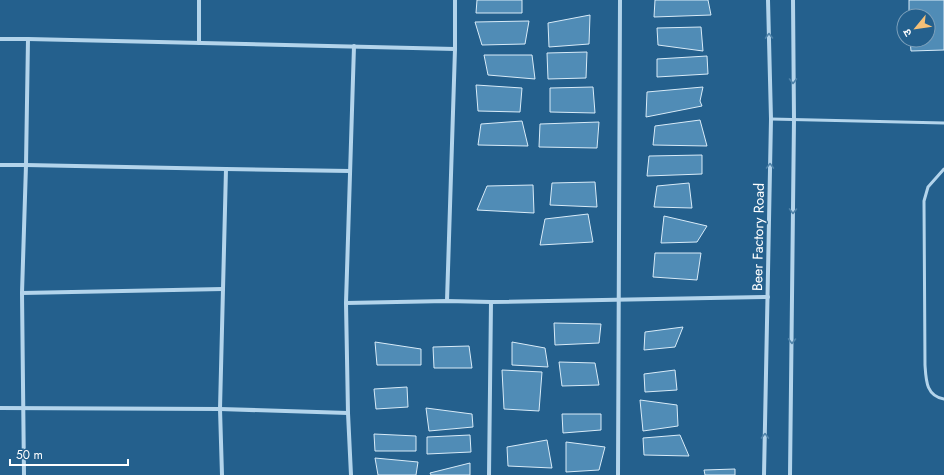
<svg xmlns="http://www.w3.org/2000/svg" width="944" height="475" font-family="Jost,'Noto Sans Devanagari',sans-serif">
<style>
.building{fill:#508cb6;stroke:#d8ebf8}
.lines{fill:none;stroke-linecap:round;stroke-linejoin:round}
.lane{stroke:#b3d4eb;stroke-width:3}
.street{stroke:#b3d4eb;stroke-width:4}
.oneway{stroke:#4f83a9}
.labels{text-anchor:middle;dominant-baseline:central;stroke-width:3;stroke-linejoin:round;paint-order:stroke}
.street-label{font-size:14px;fill:#fff;stroke:#24608d}
</style>
<rect width="100%" height="100%" fill="#24608d"/>
<g class="building">
<path d="M 477,0 L 522,0 L 522,13 L 476,13 Z"/>
<path d="M 655,0 L 708,0 L 711,15 L 654,17 Z"/>
<path d="M 909,0 L 944,0 L 944,50 L 911,51 L 910,40 L 928,40 L 928,16 L 909,16 Z"/>
<path d="M 590,15 L 589,44 L 549,47 L 548,23 Z"/>
<path d="M 529,21 L 525,44 L 482,45 L 475,22 Z"/>
<path d="M 701,27 L 703,51 L 658,45 L 657,28 Z"/>
<path d="M 587,52 L 586,78 L 548,79 L 547,53 Z"/>
<path d="M 484,55 L 532,55 L 535,79 L 488,75 Z"/>
<path d="M 707,56 L 708,74 L 657,77 L 657,59 Z"/>
<path d="M 476,85 L 522,88 L 520,112 L 478,111 Z"/>
<path d="M 593,87 L 595,113 L 550,112 L 550,88 Z"/>
<path d="M 703,87 L 700,101 L 702,106 L 646,117 L 647,92 Z"/>
<path d="M 700,120 L 707,146 L 653,145 L 655,126 Z"/>
<path d="M 522,121 L 528,146 L 478,145 L 481,124 Z"/>
<path d="M 599,122 L 597,148 L 539,147 L 540,124 Z"/>
<path d="M 702,155 L 702,174 L 647,176 L 649,156 Z"/>
<path d="M 595,182 L 597,207 L 550,205 L 552,183 Z"/>
<path d="M 689,183 L 692,208 L 654,207 L 657,186 Z"/>
<path d="M 533,185 L 534,213 L 477,210 L 487,186 Z"/>
<path d="M 588,214 L 593,242 L 540,245 L 545,219 Z"/>
<path d="M 664,216 L 707,226 L 697,242 L 661,243 Z"/>
<path d="M 655,253 L 701,253 L 697,280 L 653,277 Z"/>
<path d="M 554,323 L 601,324 L 599,343 L 555,345 Z"/>
<path d="M 683,327 L 675,347 L 644,350 L 645,332 Z"/>
<path d="M 375,342 L 421,349 L 421,365 L 377,365 Z"/>
<path d="M 512,342 L 545,348 L 548,367 L 512,365 Z"/>
<path d="M 469,346 L 472,368 L 434,368 L 433,347 Z"/>
<path d="M 559,362 L 595,363 L 599,385 L 562,386 Z"/>
<path d="M 502,370 L 542,372 L 539,411 L 504,409 Z"/>
<path d="M 675,370 L 677,390 L 645,392 L 644,374 Z"/>
<path d="M 407,387 L 408,407 L 376,409 L 374,389 Z"/>
<path d="M 640,400 L 677,405 L 678,426 L 643,431 Z"/>
<path d="M 426,408 L 472,414 L 473,427 L 429,431 Z"/>
<path d="M 562,414 L 601,414 L 601,430 L 563,433 Z"/>
<path d="M 374,434 L 416,436 L 416,451 L 375,451 Z"/>
<path d="M 470,435 L 471,452 L 427,454 L 427,437 Z"/>
<path d="M 680,435 L 689,456 L 644,455 L 643,438 Z"/>
<path d="M 547,440 L 552,468 L 508,466 L 507,447 Z"/>
<path d="M 566,442 L 605,447 L 599,470 L 566,472 Z"/>
<path d="M 375,458 L 418,462 L 416,475 L 378,475 Z"/>
<path d="M 470,463 L 470,475 L 431,475 L 430,473 Z"/>
<path d="M 735,469 L 735,475 L 705,475 L 704,470 Z"/>
</g>
<g class="lines">
<g class="lane">
<path d="M 771,119 L 944,123"/>
<path d="M 944,169 L 928,187 L 924,201 L 925,365 C 926,380 926,396 944,399"/>
</g>
<g class="street">
<path d="M 0,39 L 28,39 L 455,49"/>
<path d="M 199,43 L 199,0"/>
<path d="M 0,165 L 26,165 L 226,169 L 350,171"/>
<path d="M 22,293 L 223,289"/>
<path d="M 447,301 L 455,49 L 455,0"/>
<path d="M 346,303 L 447,301 L 491,302 L 768,297"/>
<path d="M 0,408 L 220,409 L 348,413"/>
<path d="M 24,475 L 22,293 L 26,165 L 28,39"/>
<path d="M 222,475 L 220,409 L 226,169"/>
<path d="M 351,475 L 348,413 L 346,303 L 354,46"/>
<path d="M 489,475 L 491,302"/>
<path d="M 618,475 L 620,0"/>
<path d="M 764,475 L 771,119 L 768,0"/>
<path d="M 790,475 L 794,119 L 793,0"/>
</g>
</g>
<defs><path id="oneway-chevron" d="M-2-3.5L2.5 0L-2 3.5" fill="none" stroke-width="1.6" stroke-linecap="round" stroke-linejoin="round"/></defs>
<g class="oneway">
<use href="#oneway-chevron" transform="translate(769 36) rotate(-91)"/>
<use href="#oneway-chevron" transform="translate(793 81) rotate(90)"/>
<use href="#oneway-chevron" transform="translate(770 166) rotate(-89)"/>
<use href="#oneway-chevron" transform="translate(793 211) rotate(91)"/>
<use href="#oneway-chevron" transform="translate(792 341) rotate(91)"/>
<use href="#oneway-chevron" transform="translate(765 436) rotate(-89)"/>
</g>
<g class="labels">
<g class="street-label">
<text transform="translate(758 237) rotate(-89)">Beer Factory Road</text>
</g>
</g>
<g transform="translate(916 28) rotate(241)"><circle r="19" fill="#24608d" stroke="#7ca0bb"/>
<path d="M0-3L7 15L0 10L-7 15Z" fill="#f5c077"/>
<text y="-6" font-size="11" font-weight="bold" text-anchor="middle" fill="#ffffff">उ</text>
</g>
<path d="M10 459v6h118v-6" fill="none" stroke="#ffffff" stroke-width="2"/>
<text x="16" y="459" font-size="12" fill="#ffffff" stroke="#24608d" stroke-width="3" paint-order="stroke">50 m</text>
</svg>
